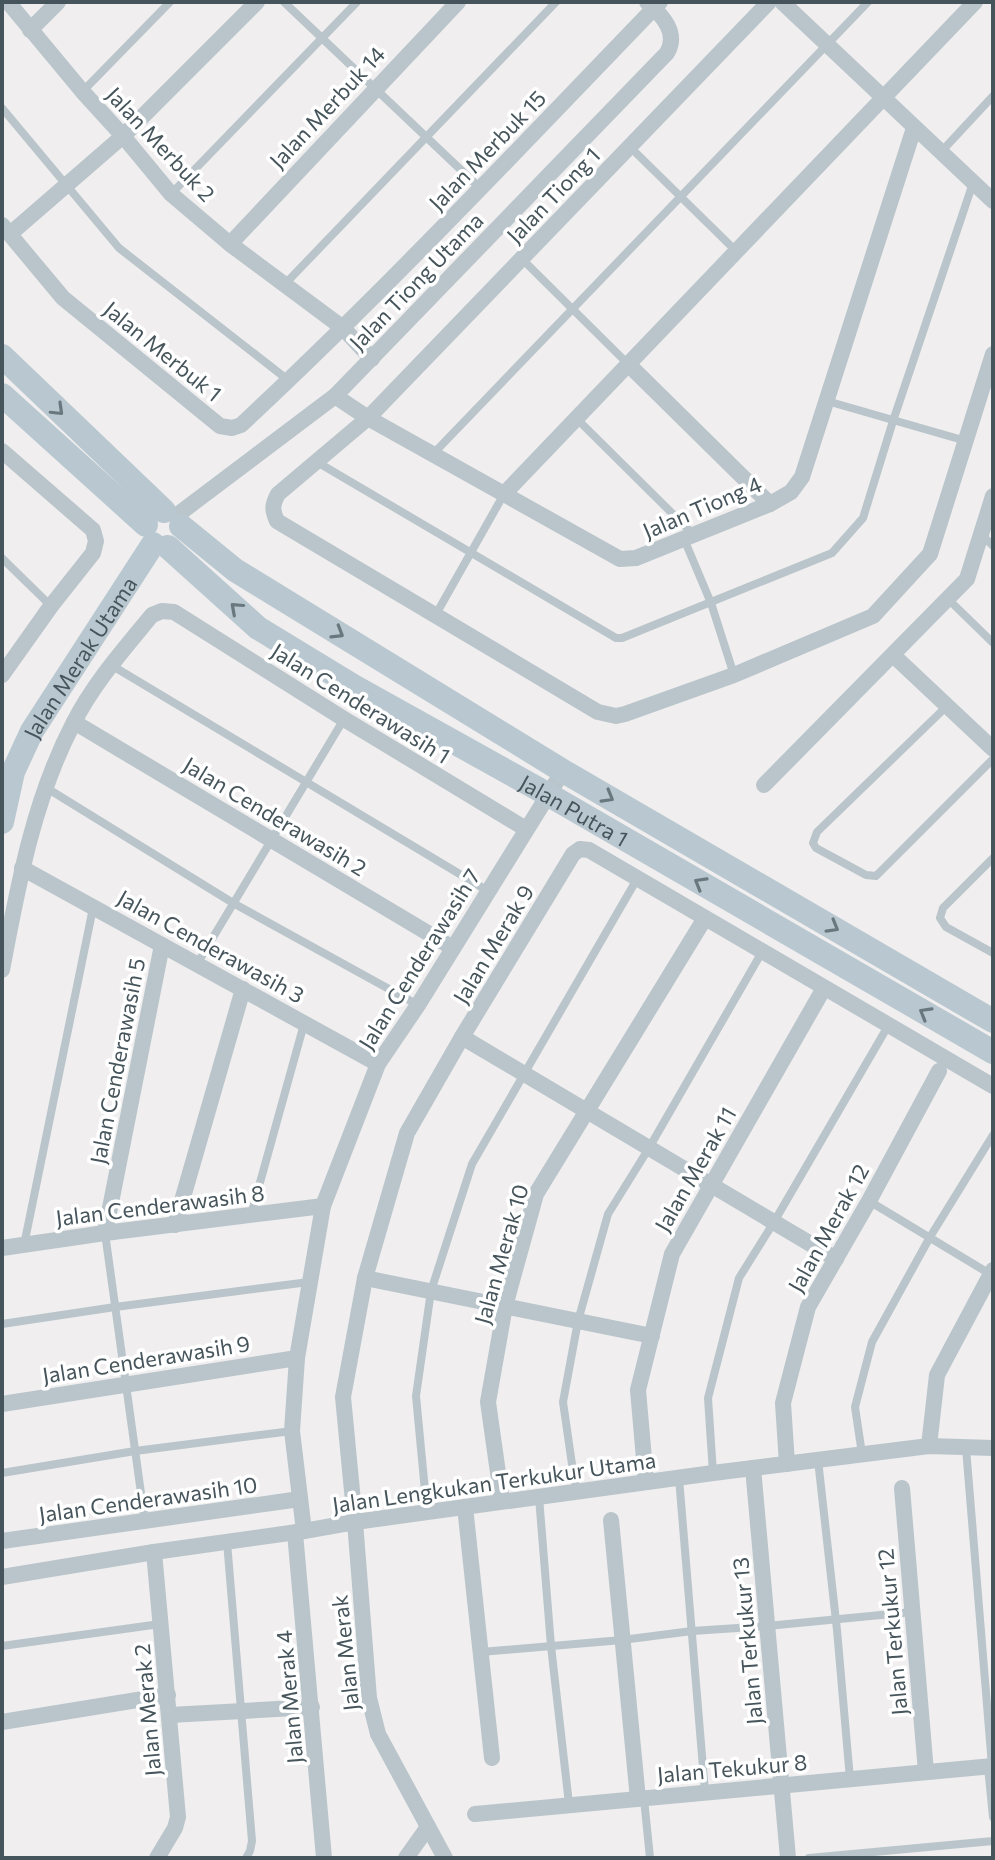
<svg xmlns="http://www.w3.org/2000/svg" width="995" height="1860" font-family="Commissioner,sans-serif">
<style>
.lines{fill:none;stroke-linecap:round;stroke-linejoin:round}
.lane{stroke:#b9c5cb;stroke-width:8}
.street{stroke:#b9c5cb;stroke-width:16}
.secondary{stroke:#b9c8d0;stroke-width:24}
.oneway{stroke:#68787e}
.labels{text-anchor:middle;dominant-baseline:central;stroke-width:7;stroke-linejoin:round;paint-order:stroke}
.street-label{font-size:22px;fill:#46555b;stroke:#fff}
</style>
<rect width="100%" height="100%" fill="#f0eeee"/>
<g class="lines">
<g class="lane">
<path d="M 284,2 L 481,189"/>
<path d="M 83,91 L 170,2"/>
<path d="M 2,108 L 119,248 L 288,380"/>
<path d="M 630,147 L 736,251"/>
<path d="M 941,152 L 993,96"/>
<path d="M 171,194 L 357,2"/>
<path d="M 522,259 L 628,364"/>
<path d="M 285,284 L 556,2"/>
<path d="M 827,401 L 966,441"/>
<path d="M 577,419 L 694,535"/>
<path d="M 433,454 L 868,2"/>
<path d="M 317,462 L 616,638 L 622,638 L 832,553 L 863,518 L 893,421 L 973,183"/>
<path d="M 982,535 L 993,546"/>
<path d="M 684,539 L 711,603 L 734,675"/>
<path d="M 2,558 L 51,606"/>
<path d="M 948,599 L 993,643"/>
<path d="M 435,616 L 504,494"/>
<path d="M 111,665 L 488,891"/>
<path d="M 947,706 L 817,832 L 813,843 L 816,848 L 866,875 L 876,876 L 993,759"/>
<path d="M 45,787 L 233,903 L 418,1005"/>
<path d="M 993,858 L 943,908 L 940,918 L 946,927 L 993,953"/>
<path d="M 197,964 L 344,719"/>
<path d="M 869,1201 L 990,1274"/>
<path d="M 251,1215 L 304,1024"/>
<path d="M 105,1233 L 145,1522"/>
<path d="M 24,1245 L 93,908"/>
<path d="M 2,1324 L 115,1307 L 309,1282"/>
<path d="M 966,1448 L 992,1766"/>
<path d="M 862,1454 L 855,1407 L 872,1342 L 930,1237 L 993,1135"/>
<path d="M 818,1460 L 837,1630 L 850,1779"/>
<path d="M 2,1473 L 135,1451 L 292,1431"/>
<path d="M 713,1473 L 708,1398 L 739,1278 L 774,1222 L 888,1026"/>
<path d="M 679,1478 L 705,1792"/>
<path d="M 576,1492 L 563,1402 L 578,1321 L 608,1214 L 649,1148 L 762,952"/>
<path d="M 539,1497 L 551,1646 L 569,1804"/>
<path d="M 427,1512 L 416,1396 L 431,1291 L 472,1164 L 637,879"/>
<path d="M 227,1542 L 252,1841 L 250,1851 L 246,1858"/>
<path d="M 2,1646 L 160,1624"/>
<path d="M 481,1652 L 622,1640 L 692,1631 L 767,1626 L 912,1612"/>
<path d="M 988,1767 L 993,1817"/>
<path d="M 644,1799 L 650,1858"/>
<path d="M 809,1858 L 993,1841"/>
</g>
<g class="street">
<path d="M 8,2 L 82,91 L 123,136 L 171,194 L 230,244 L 343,328 L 372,359"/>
<path d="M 769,2 L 368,418 L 278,494 C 272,505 272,510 277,521 L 598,712 L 616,716 L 625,714 L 734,675 L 873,616 L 930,554 L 993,354"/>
<path d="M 782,2 L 993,201"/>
<path d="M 30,30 L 58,2"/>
<path d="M 2,225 L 63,298 L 220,426 L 232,428 L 241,425 C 386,290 522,145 660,2"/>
<path d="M 10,234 L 123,136 L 257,2"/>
<path d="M 230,244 L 458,2"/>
<path d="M 628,364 L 770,504"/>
<path d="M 335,396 L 368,418 L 620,559 L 636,558 L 770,504 L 791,492 L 802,477 L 914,128"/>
<path d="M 2,451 L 93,530 L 96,541 L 93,553 L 51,606 L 2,675"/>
<path d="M 504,494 L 975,2"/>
<path d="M 176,516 L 335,396 L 667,53 C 679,33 662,15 647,2"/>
<path d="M 893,655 L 993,749"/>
<path d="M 74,722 L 453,948"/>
<path d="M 764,785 L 967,579 L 993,496"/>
<path d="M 22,868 L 378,1064"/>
<path d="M 2,970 C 18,886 33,801 73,724 C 93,684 124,649 152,615 L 162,611 L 174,612 L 344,719 L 526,829"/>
<path d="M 462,1037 L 836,1259"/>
<path d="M 175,1225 L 243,989"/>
<path d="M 105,1233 L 162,945"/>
<path d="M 2,1248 L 105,1233 L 323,1206"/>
<path d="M 365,1278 L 652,1336"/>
<path d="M 2,1404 L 297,1358"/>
<path d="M 929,1446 L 937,1375 L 993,1270"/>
<path d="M 787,1464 L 783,1403 L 808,1307 L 869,1201 L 939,1071"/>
<path d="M 753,1468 L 788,1858"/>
<path d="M 646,1482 L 638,1390 L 672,1254 L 824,988"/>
<path d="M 902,1488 L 926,1772"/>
<path d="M 502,1501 L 488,1402 L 505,1306 L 536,1194 L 705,918"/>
<path d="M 465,1507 L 492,1758"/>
<path d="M 611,1520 L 638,1799"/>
<path d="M 304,1531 L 292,1431 L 297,1358 L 323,1206 L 378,1064 L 418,1005 L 563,771"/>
<path d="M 295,1533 L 324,1858"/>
<path d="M 2,1541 L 300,1499"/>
<path d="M 154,1552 L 178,1817 L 175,1828 L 157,1858"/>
<path d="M 2,1577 L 154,1552 L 304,1531 L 355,1522 L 713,1473 L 929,1446 L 993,1448"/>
<path d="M 170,1715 L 312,1707"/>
<path d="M 2,1722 L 168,1695"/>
<path d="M 475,1814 L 993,1766"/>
<path d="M 406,1858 L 428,1827"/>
<path d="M 445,1858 L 378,1734 L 369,1698 L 355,1522 L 343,1397 L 365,1278 L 407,1133 L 462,1037 L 573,854 L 580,849 L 589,850 L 993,1086"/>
</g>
<g class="secondary">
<path d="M 2,356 L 164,511"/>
<path d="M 2,395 L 146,525"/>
<path d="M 181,526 L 235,570 L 563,771 L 993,1021"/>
<path id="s1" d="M 168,547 L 258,628 L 355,687 L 549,795 L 993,1052"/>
<path id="s2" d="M 2,822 L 13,772 L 32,731 L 153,544"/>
</g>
</g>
<defs><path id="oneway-chevron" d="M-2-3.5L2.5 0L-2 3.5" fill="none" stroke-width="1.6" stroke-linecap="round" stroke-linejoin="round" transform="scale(2)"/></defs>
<g class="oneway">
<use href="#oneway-chevron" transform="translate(58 410) rotate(44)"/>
<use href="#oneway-chevron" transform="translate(236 608) rotate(-138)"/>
<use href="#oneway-chevron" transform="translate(338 633) rotate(31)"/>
<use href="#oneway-chevron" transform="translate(608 797) rotate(30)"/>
<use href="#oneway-chevron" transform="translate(700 883) rotate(-150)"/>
<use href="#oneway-chevron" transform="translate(833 927) rotate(30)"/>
<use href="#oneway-chevron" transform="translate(925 1013) rotate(-150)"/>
</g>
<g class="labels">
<g class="street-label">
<text transform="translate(327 107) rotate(-47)">Jalan Merbuk 14</text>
<text transform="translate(161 144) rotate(47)">Jalan Merbuk 2</text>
<text transform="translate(487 150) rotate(-46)">Jalan Merbuk 15</text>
<text transform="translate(553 195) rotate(-46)">Jalan Tiong 1</text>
<text transform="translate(416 281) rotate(-46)">Jalan Tiong Utama</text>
<text transform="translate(163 351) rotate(39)">Jalan Merbuk 1</text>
<text transform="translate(702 507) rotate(-23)">Jalan Tiong 4</text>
<text stroke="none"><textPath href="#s2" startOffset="184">Jalan Merak Utama</textPath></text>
<text transform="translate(361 703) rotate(32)">Jalan Cenderawasih 1</text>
<text stroke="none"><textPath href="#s1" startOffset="486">Jalan Putra 1</textPath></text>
<text transform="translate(275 816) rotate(31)">Jalan Cenderawasih 2</text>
<text transform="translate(493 944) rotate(-59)">Jalan Merak 9</text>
<text transform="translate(211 946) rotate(29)">Jalan Cenderawasih 3</text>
<text transform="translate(419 959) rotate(-58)">Jalan Cenderawasih 7</text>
<text transform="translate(117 1061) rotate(-79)">Jalan Cenderawasih 5</text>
<text transform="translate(695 1169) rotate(-60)">Jalan Merak 11</text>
<text transform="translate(160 1205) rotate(-7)">Jalan Cenderawasih 8</text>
<text transform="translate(828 1228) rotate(-61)">Jalan Merak 12</text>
<text transform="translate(501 1254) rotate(-74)">Jalan Merak 10</text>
<text transform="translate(146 1359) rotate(-9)">Jalan Cenderawasih 9</text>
<text transform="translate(494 1482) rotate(-8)">Jalan Lengkukan Terkukur Utama</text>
<text transform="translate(148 1499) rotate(-8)">Jalan Cenderawasih 10</text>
<text transform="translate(892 1632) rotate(-95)">Jalan Terkukur 12</text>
<text transform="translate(747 1641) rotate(-95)">Jalan Terkukur 13</text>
<text transform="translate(345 1653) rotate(-96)">Jalan Merak</text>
<text transform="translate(289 1697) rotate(-95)">Jalan Merak 4</text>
<text transform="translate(147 1710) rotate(-95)">Jalan Merak 2</text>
<text transform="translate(732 1768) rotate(-5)">Jalan Tekukur 8</text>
</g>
</g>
<rect width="995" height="1860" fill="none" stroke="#46555b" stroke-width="8"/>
</svg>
